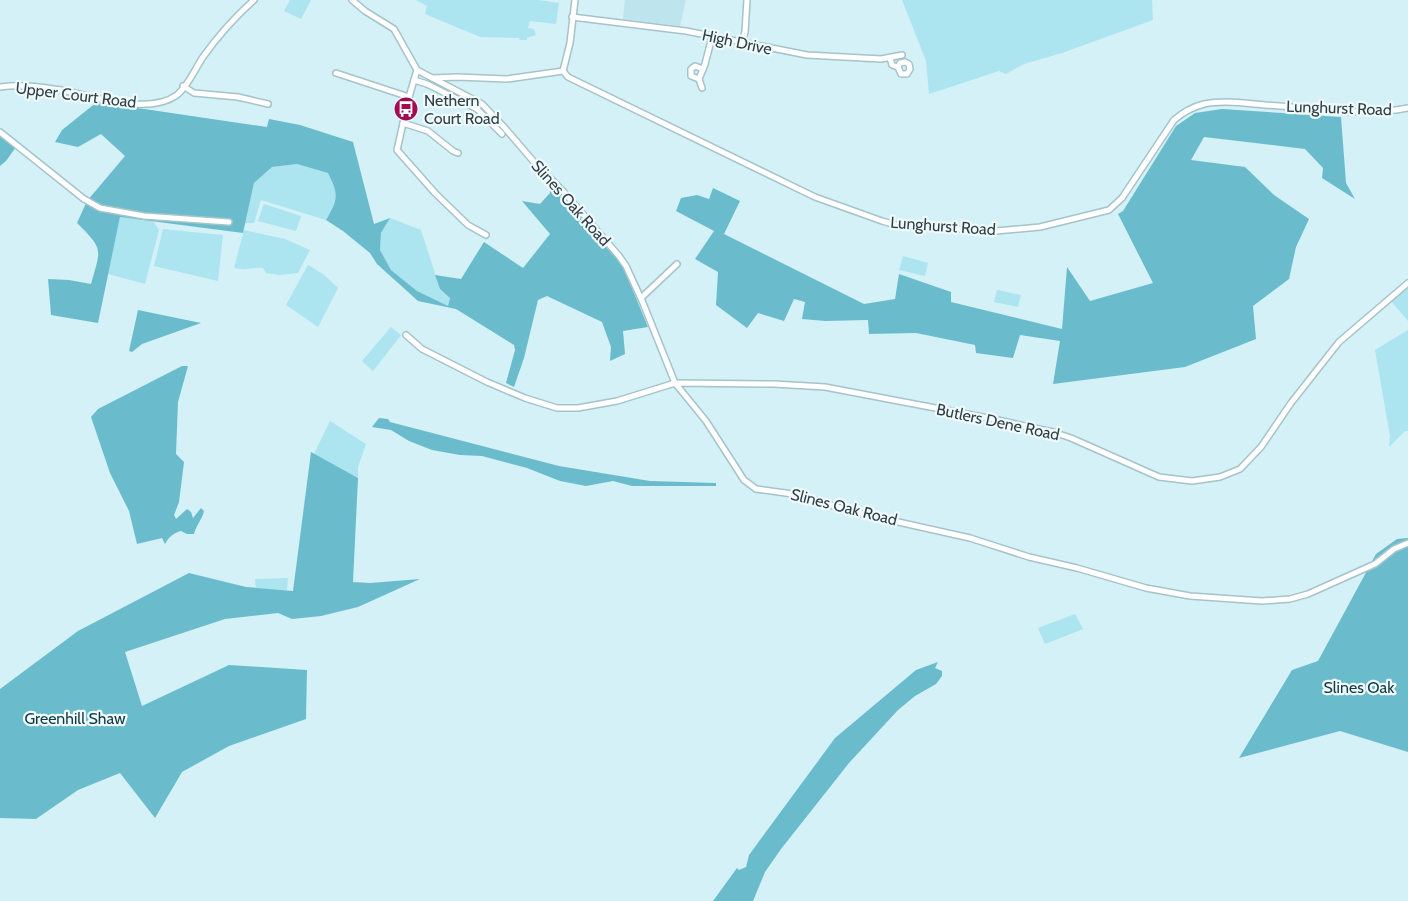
<svg xmlns="http://www.w3.org/2000/svg" width="1408" height="901" font-family="Cabin,sans-serif">
<style>
.built{fill:#bee5ed}
.green{fill:#ace4f0}
.forest{fill:#6abccc}
.lines{fill:none;stroke-linecap:round;stroke-linejoin:round}
.minor-casing{stroke:#a6c3c9;stroke-width:8}
.minor{stroke:#fff;stroke-width:5}
.labels{text-anchor:middle;dominant-baseline:central;stroke-width:4.5;stroke-linejoin:round;paint-order:stroke}
.street-label{font-size:16px;fill:#323e40;stroke:#eefafd}
.poi-label{font-size:16px;fill:#323e40;stroke:#eefafd;text-anchor:start}
.park-label{font-size:16px;fill:#143b42;stroke:#eefafd}
</style>
<rect width="100%" height="100%" fill="#d3f1f7"/>
<path class="built" d="M 625,0 L 686,0 L 680,26 L 623,19 Z"/>
<g class="green">
<path d="M 290,0 L 311,0 L 301,19 L 284,11 Z"/>
<path d="M 416,0 L 538,0 L 559,3 L 556,24 L 530,21 L 528,28 L 534,29 L 536,35 L 527,38 L 527,40 L 520,40 L 519,38 L 480,37 L 425,14 L 427,6 Z"/>
<path d="M 902,0 L 1152,0 L 1153,20 L 1062,53 L 1024,64 L 1006,74 L 999,71 L 929,94 L 926,61 Z"/>
<path d="M 297,164 L 328,173 C 339,195 338,199 326,220 L 261,200 L 254,223 L 245,223 L 254,183 L 272,167 Z"/>
<path d="M 264,204 L 301,216 L 296,231 L 258,221 Z"/>
<path d="M 120,217 L 153,221 L 159,230 L 145,284 L 108,274 Z"/>
<path d="M 390,218 L 421,230 L 440,289 L 450,298 L 448,307 L 417,291 L 391,270 L 380,250 L 381,233 Z"/>
<path d="M 163,229 L 223,235 L 218,281 L 154,266 Z"/>
<path d="M 244,230 L 285,239 L 310,250 L 298,273 L 280,275 L 266,273 L 263,268 C 252,267 245,271 234,268 Z"/>
<path d="M 903,256 L 928,263 L 925,276 L 899,270 Z"/>
<path d="M 308,265 L 323,274 L 338,288 L 318,327 L 286,305 Z"/>
<path d="M 1408,286 L 1408,321 L 1391,301 Z"/>
<path d="M 997,290 L 1021,295 L 1018,307 L 994,302 Z"/>
<path d="M 391,327 L 401,335 L 373,371 L 362,361 Z"/>
<path d="M 1408,330 L 1408,431 L 1405,431 L 1389,447 L 1390,436 L 1375,350 Z"/>
<path d="M 330,421 L 366,444 L 358,467 L 358,478 L 314,454 Z"/>
<path d="M 288,578 L 287,590 L 256,590 L 255,579 Z"/>
<path d="M 1075,614 L 1083,629 L 1045,644 L 1038,628 Z"/>
</g>
<g class="forest">
<path d="M 97,102 L 267,127 L 269,119 L 300,125 L 353,142 L 374,224 L 390,218 L 381,233 L 380,250 L 391,270 L 417,291 L 448,306 L 450,298 L 440,289 L 435,275 L 461,279 L 484,242 L 523,268 L 550,234 L 522,201 L 540,204 L 550,193 L 548,177 L 599,240 L 622,264 L 648,327 L 623,331 L 625,354 L 610,361 L 611,347 L 602,322 L 547,296 L 538,300 L 524,358 L 514,387 L 506,383 L 515,350 L 514,345 L 456,309 L 418,301 L 377,264 L 370,253 L 343,231 L 326,220 C 338,199 339,195 328,173 L 297,164 L 272,167 L 254,183 L 243,233 L 120,217 L 98,323 L 51,315 L 48,279 L 69,280 L 91,284 C 101,248 104,250 77,223 L 87,201 L 125,156 L 101,134 L 78,147 L 55,142 L 62,130 Z"/>
<path d="M 1222,109 L 1341,117 L 1346,183 L 1355,199 L 1322,178 L 1323,168 L 1305,149 L 1204,137 L 1191,160 L 1245,167 L 1274,195 L 1309,219 L 1296,247 L 1289,279 L 1253,306 L 1256,339 L 1185,367 L 1053,384 L 1060,341 L 1020,335 L 1013,358 L 976,353 L 975,345 L 916,333 L 869,334 L 868,320 L 825,321 L 802,319 L 805,302 L 794,299 L 784,321 L 758,313 L 747,328 L 716,305 L 718,272 L 695,259 L 714,231 L 676,211 L 681,198 L 697,195 L 709,199 L 713,188 L 740,201 L 724,234 L 864,304 L 895,299 L 899,274 L 951,292 L 951,302 L 1062,329 L 1067,267 L 1090,301 L 1153,283 L 1118,214 L 1123,211 L 1176,126 L 1195,113 Z"/>
<path d="M 0,136 L 16,147 L 6,161 L 0,166 Z"/>
<path d="M 138,310 L 201,323 L 142,344 L 132,352 L 129,351 Z"/>
<path d="M 182,366 L 188,366 L 178,402 L 176,454 L 184,462 L 179,502 L 174,515 L 176,519 L 187,509 L 191,512 L 193,518 L 201,508 L 204,511 C 202,520 196,525 194,534 L 187,534 L 181,531 C 173,533 169,537 165,544 L 162,538 L 137,544 L 129,511 L 110,473 L 91,417 L 98,409 Z"/>
<path d="M 379,418 L 388,419 L 390,422 L 559,466 L 650,481 L 716,483 L 716,486 L 632,486 L 613,481 L 586,486 L 560,481 L 527,468 L 482,456 L 460,455 L 432,450 L 409,441 L 391,430 L 372,427 Z"/>
<path d="M 311,452 L 358,478 L 353,582 L 370,583 L 420,579 L 358,607 L 321,616 L 292,619 L 278,613 L 225,619 L 125,652 L 142,706 L 229,665 L 307,670 L 306,719 L 229,746 L 182,772 L 155,818 L 120,773 L 78,790 L 36,819 L 0,818 L 0,689 L 78,631 L 189,573 L 246,587 L 293,591 Z"/>
<path d="M 1408,538 L 1408,752 L 1340,731 L 1239,758 L 1292,670 L 1318,661 L 1376,554 L 1397,539 Z"/>
<path d="M 938,662 L 935,668 L 942,671 L 942,676 L 936,684 L 915,696 L 898,710 L 849,763 L 781,849 L 765,872 L 753,901 L 713,901 L 737,868 L 739,870 L 746,867 L 749,855 L 835,738 L 916,670 Z"/>
</g>
<g class="lines">
<defs>
<g id="minor">
<path d="M 352,0 L 365,11 L 394,29 L 417,70 L 482,104 L 504,127 L 534,162 L 563,191 L 619,256 L 626,266 L 643,303 L 675,383 L 706,421 L 744,480 L 756,489 L 800,495 L 849,511 L 970,538 L 1029,557 L 1077,568 L 1146,588 L 1190,596 L 1262,601 L 1290,599 L 1308,594 L 1375,564 L 1394,549 L 1408,543"/>
<path d="M 572,17 L 686,31 L 807,55 L 881,59 L 902,55"/>
<path d="M 742,43 L 745,32 L 747,0"/>
<path d="M 890,58 L 892,65 L 898,67 L 901,74 L 907,74 L 910,69 L 909,64 L 905,62 L 900,63 L 898,67"/>
<path d="M 417,70 L 409,97 L 397,150 L 435,193 L 468,225 L 486,235"/>
<path d="M 563,71 L 570,43 L 575,0"/>
<path d="M 336,73 L 409,97"/>
<path d="M 432,78 L 457,77 L 507,79 L 563,71 L 568,77 L 815,197 L 882,221 L 900,226 L 996,231 L 1040,227 L 1109,210 L 1122,198 L 1174,120 C 1182,113 1192,107 1204,104 C 1223,100 1246,103 1265,105 C 1312,108 1362,117 1408,108"/>
<path d="M 699,79 L 691,76 L 691,69 L 695,66 L 703,69"/>
<path d="M 414,80 L 427,84 L 477,109 L 502,134"/>
<path d="M 183,86 L 194,93 L 238,97 L 268,104"/>
<path d="M 0,87 C 20,84 41,87 61,90 C 92,96 148,116 177,95 C 188,86 195,69 203,57 C 218,36 235,17 254,0"/>
<path d="M 702,88 L 699,79 L 705,64 L 712,37"/>
<path d="M 403,123 L 428,131 L 453,151 L 458,153"/>
<path d="M 0,132 L 84,199 L 100,208 L 144,216 L 229,222"/>
<path d="M 641,298 L 677,264"/>
<path d="M 406,335 L 422,349 L 487,382 L 525,398 L 557,408 L 578,408 L 617,401 L 675,383 L 774,384 L 825,387 L 988,418 L 1053,432 L 1071,438 L 1159,477 L 1192,481 L 1220,477 L 1240,469 L 1261,447 L 1291,403 L 1339,342 L 1408,283"/>
</g>
</defs>
<use href="#minor" class="minor-casing"/>
<use href="#minor" class="minor"/>
</g>
<defs>
<symbol id="bus-disc" viewBox="-11 -11 22 22"><circle r="9.5" fill="#a10d51" stroke="#eefafd"/><path d="M-5-6H5V4H4V6H2V4H-2V6H-4V4H-5ZM-3.5-4V0h7V-4ZM-3.5 1.2v1.5H-2V1.2ZM2 1.2v1.5H3.5V1.2Z" fill="#fff"/></symbol>
</defs>
<g fill-rule="evenodd">
<use href="#bus-disc" x="392" y="95" width="28" height="28"/>
</g>
<g class="labels">
<g class="street-label">
<text transform="translate(737 42) rotate(12)">High Drive</text>
<text transform="translate(76 95) rotate(7)">Upper Court Road</text>
<text transform="translate(1339 108) rotate(2)">Lunghurst Road</text>
<text transform="translate(571 203) rotate(48)">Slines Oak Road</text>
<text transform="translate(943 226) rotate(4)">Lunghurst Road</text>
<text transform="translate(998 422) rotate(12)">Butlers Dene Road</text>
<text transform="translate(844 507) rotate(14)">Slines Oak Road</text>
</g>
<g class="poi-label">
<text x="424" y="100">Nethern<tspan x="424" dy="18">Court Road</tspan></text>
</g>
<g class="park-label">
<text x="1359" y="687">Slines Oak</text>
<text x="75" y="718">Greenhill Shaw</text>
</g>
</g>
</svg>
